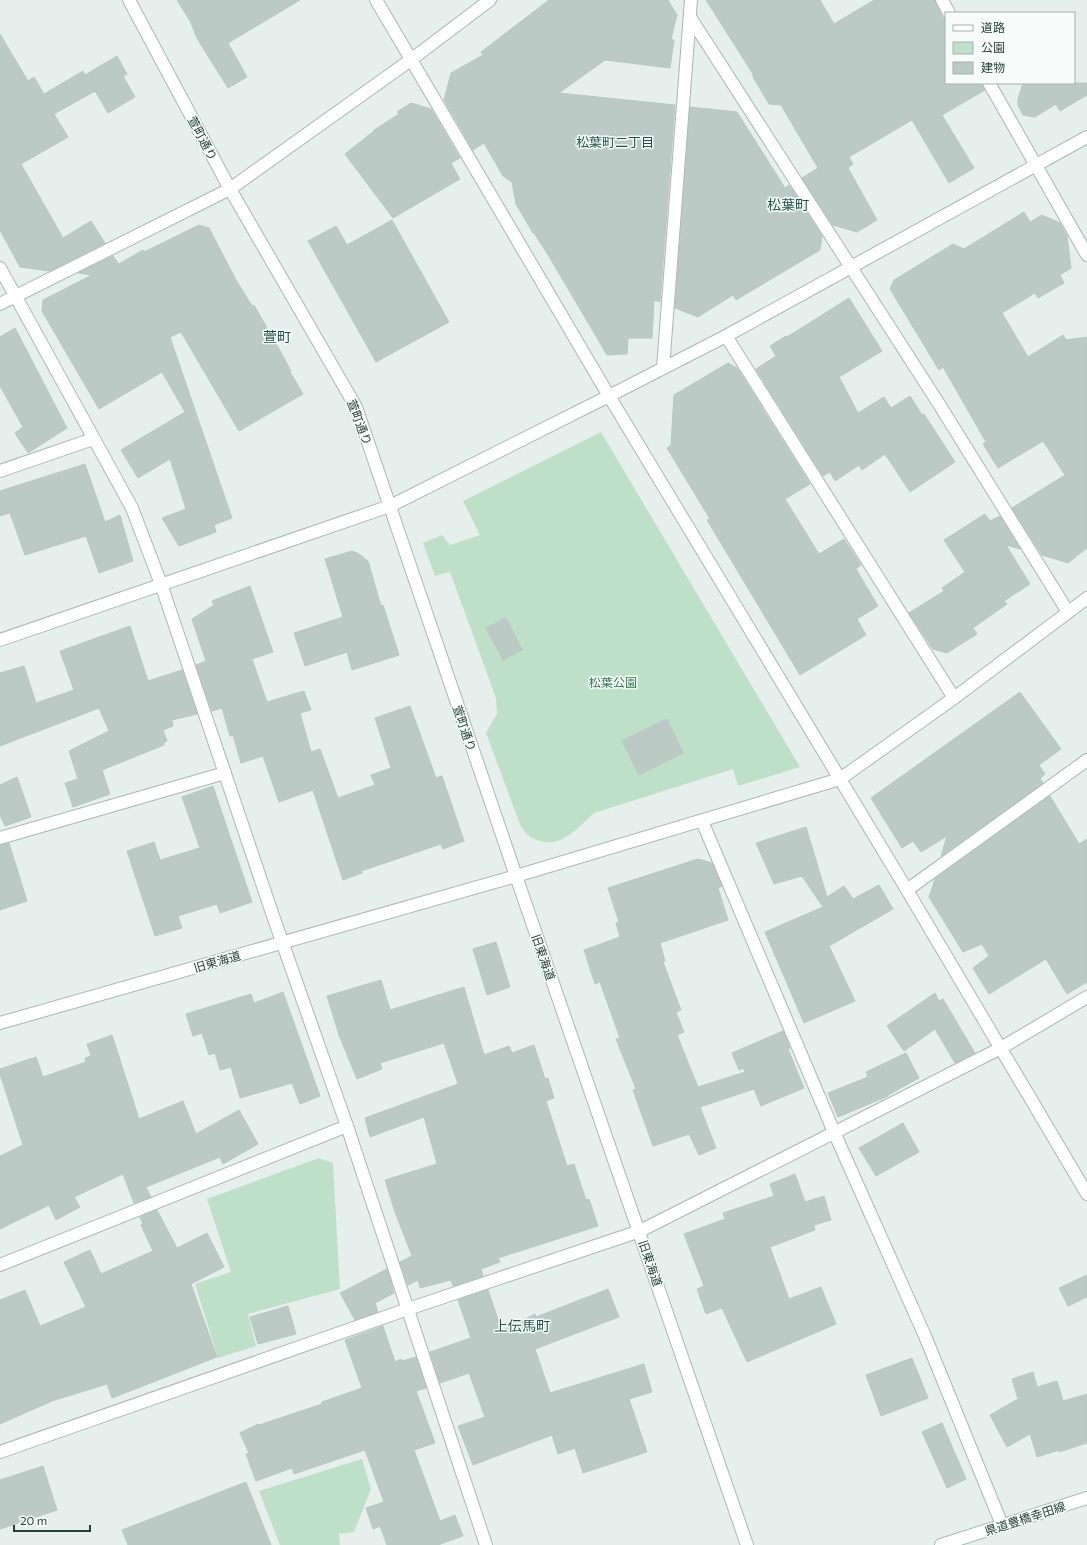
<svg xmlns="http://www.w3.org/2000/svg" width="1087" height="1545" font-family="Commissioner,'Noto Sans JP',sans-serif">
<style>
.green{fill:#bfe0c8}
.building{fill:#bbcac4;stroke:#b8c9c2}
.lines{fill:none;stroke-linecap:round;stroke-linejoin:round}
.minor-casing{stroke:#a8b8b2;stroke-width:14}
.tertiary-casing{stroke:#a8b8b2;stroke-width:14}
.secondary-casing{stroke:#a4bbb3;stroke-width:14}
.minor{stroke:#fff;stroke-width:12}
.tertiary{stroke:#fff;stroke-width:12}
.secondary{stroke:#fff;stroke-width:12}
.labels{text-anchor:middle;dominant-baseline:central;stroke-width:3;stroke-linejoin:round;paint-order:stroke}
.street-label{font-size:12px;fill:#24423a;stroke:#f7fbf9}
.park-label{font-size:12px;fill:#2d7a4b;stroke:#f7fbf9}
.neighbourhood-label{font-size:13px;fill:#1f5548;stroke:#f7fbf9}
.quarter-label{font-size:14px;fill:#1f5548;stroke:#f7fbf9}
</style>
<rect width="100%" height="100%" fill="#e6efeb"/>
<g class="green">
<path d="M 601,432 L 800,767 L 738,786 L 733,769 L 594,813 C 577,829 558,852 533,838 C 528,836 525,831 521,827 L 486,733 L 497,714 L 496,698 L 450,572 L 435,576 L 423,543 L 442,535 L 450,545 L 480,535 L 463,501 Z"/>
<path d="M 319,1158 L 333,1163 L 340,1289 L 248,1314 L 256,1346 L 218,1358 L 195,1284 L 231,1272 L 207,1199 Z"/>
<path d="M 362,1459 L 371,1489 L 354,1532 L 339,1534 L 340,1545 L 280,1545 L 259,1491 Z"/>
</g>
<g class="building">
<path d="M 177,0 L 300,0 L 228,43 L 247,77 L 228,88 L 198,40 L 190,21 Z"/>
<path d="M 549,0 L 668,0 L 677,15 L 671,39 L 674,40 L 670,68 L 605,60 L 559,93 L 675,105 L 660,302 L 654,300 L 652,338 L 628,338 L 627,354 L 607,355 L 550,258 L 534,233 L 533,233 L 516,204 L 512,182 L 503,176 L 484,143 L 473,150 L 444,100 L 451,73 L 483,55 L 481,52 Z"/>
<path d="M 706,0 L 820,0 L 834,24 L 874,0 L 935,0 L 942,17 L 946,20 L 946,83 L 982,83 L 985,90 L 942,115 L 974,168 L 949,183 L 912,120 L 849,157 L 853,164 L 848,168 L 877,220 L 857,232 L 833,225 L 802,178 L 818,168 L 781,105 L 769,104 L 753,77 L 753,74 Z"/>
<path d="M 0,34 L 28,81 L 34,77 L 44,94 L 83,71 L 85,75 L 117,56 L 127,74 L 123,76 L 135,97 L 108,113 L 95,91 L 54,114 L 68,137 L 21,164 L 63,238 L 91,221 L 105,243 L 50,271 L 20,267 L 0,230 Z"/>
<path d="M 1023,83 L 1087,83 L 1087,95 L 1060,111 L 1056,104 L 1035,117 L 1028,116 L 1023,115 L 1018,105 L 1018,99 Z"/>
<path d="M 411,103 L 431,109 L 460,158 L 451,163 L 460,179 L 393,218 L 345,154 L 374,131 L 374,130 L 399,114 L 397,112 Z"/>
<path d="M 690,107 L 737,112 L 785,188 L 789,185 L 822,236 L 820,250 L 736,300 L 733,295 L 698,317 L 675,308 Z"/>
<path d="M 1024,212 L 1030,222 L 1042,215 L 1060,223 L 1067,236 L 1071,268 L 1060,275 L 1064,283 L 1038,298 L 1035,293 L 1002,313 L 1028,357 L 1063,335 L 1066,340 L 1087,337 L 1087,548 L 1068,563 L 1042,555 L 1012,508 L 1065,475 L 1043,441 L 998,468 L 983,444 L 986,442 L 943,367 L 939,370 L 890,289 L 894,280 L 953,244 L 964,249 Z"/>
<path d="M 392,220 L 449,322 L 376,362 L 308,241 L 336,226 L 347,245 Z"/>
<path d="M 199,225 L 209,228 L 236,280 L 252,306 L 254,305 L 278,347 L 291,371 L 290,372 L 303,394 L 239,431 L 181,332 L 170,337 L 232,518 L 214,525 L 216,532 L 179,546 L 162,518 L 186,509 L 170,459 L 138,478 L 121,450 L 185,412 L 162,372 L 99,409 L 42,311 L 43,300 L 92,275 L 78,273 L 113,256 L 119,264 L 143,250 L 144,252 Z"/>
<path d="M 849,298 L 882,351 L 839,377 L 858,413 L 884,397 L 891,408 L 910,396 L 922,415 L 924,414 L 955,462 L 910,492 L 885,454 L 862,470 L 859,465 L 835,481 L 830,472 L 823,476 L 756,369 L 776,356 L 770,346 L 786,336 L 787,337 Z"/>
<path d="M 15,328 L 67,428 L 28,453 L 15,433 L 23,427 L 0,386 L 0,337 Z"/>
<path d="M 728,363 L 737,368 L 810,484 L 785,499 L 819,554 L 844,539 L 861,565 L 856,569 L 878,606 L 857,619 L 866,635 L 800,675 L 707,520 L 710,519 L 667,448 L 671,445 L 674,395 Z"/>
<path d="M 85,464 L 105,522 L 120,515 L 133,561 L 99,573 L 86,536 L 25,555 L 10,513 L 0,516 L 0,491 Z"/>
<path d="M 985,514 L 990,521 L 1000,516 L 1020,549 L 1006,545 L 1030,584 L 1004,601 L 1007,604 L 973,628 L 977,634 L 947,653 L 933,649 L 909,613 L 944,591 L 942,588 L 965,572 L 944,540 Z"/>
<path d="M 352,551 L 359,554 L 368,561 L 381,606 L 383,605 L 399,655 L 352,670 L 347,652 L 305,666 L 294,633 L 343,617 L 325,559 Z"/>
<path d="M 250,586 L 273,652 L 252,659 L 267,702 L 304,691 L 311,710 L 300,713 L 311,752 L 320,749 L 338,798 L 375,785 L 371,775 L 391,768 L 375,718 L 410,706 L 436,778 L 442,776 L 464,841 L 443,849 L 441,844 L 361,871 L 362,873 L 343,880 L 313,790 L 279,802 L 263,756 L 241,763 L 233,735 L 230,736 L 222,708 L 212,711 L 196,665 L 206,661 L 192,619 L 214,605 L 212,601 Z"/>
<path d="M 506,618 L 522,650 L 503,660 L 486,628 Z"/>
<path d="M 130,626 L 148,681 L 182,670 L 197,714 L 172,720 L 173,726 L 163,730 L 167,741 L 164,742 L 164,745 L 102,770 L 110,794 L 73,807 L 65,783 L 78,779 L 69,751 L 109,731 L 99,708 L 0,746 L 0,673 L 24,666 L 36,703 L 74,690 L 60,651 Z"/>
<path d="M 1020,692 L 1061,749 L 1039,765 L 1045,774 L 1040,778 L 1043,783 L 941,856 L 947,836 L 921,852 L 913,841 L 902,848 L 871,798 Z"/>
<path d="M 667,719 L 683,753 L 639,775 L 622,741 Z"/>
<path d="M 17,777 L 31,817 L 5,826 L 0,815 L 0,785 Z"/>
<path d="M 213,786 L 252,902 L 220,913 L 217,904 L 178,916 L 182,928 L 155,936 L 127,851 L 154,842 L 160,860 L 200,848 L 182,797 Z"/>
<path d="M 1050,796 L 1079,844 L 1087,839 L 1087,982 L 1067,994 L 1046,959 L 989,994 L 973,968 L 989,956 L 982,944 L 963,952 L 929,897 L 935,879 Z"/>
<path d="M 806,827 L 827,897 L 844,886 L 853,899 L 879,885 L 893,909 L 829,946 L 855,1001 L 804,1023 L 765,932 L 823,907 L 802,876 L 774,884 L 756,843 Z"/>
<path d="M 9,843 L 27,901 L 0,910 L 0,845 Z"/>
<path d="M 698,859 L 712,863 L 722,886 L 718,888 L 728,920 L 660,943 L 665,961 L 663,962 L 681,1010 L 676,1012 L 684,1032 L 677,1035 L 698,1087 L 745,1072 L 743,1068 L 739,1070 L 732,1053 L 783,1031 L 790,1048 L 788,1049 L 804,1088 L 761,1106 L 754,1089 L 700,1107 L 716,1148 L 699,1155 L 689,1134 L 653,1146 L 633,1090 L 636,1089 L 616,1039 L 620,1038 L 600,982 L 595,984 L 584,950 L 620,937 L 616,923 L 619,922 L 608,888 Z"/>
<path d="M 496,942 L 510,987 L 487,995 L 473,949 Z"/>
<path d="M 381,980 L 390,1010 L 464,987 L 484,1055 L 509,1046 L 512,1053 L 534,1045 L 545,1079 L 548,1078 L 554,1098 L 546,1101 L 567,1166 L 574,1164 L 586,1200 L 589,1199 L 598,1226 L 498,1258 L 500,1262 L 481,1269 L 483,1276 L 453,1286 L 451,1280 L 420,1288 L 418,1280 L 408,1285 L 400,1262 L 412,1256 L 395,1212 L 385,1180 L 437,1164 L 424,1117 L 370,1137 L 365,1118 L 458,1084 L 444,1043 L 380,1063 L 382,1069 L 357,1079 L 339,1035 L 327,996 Z"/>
<path d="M 283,992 L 320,1096 L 300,1104 L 292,1083 L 240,1098 L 231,1067 L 220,1070 L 215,1053 L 209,1055 L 202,1033 L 193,1036 L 186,1014 L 251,994 L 254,1003 Z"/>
<path d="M 935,993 L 939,1001 L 943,999 L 975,1053 L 955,1063 L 935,1029 L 904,1051 L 887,1026 Z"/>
<path d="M 112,1035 L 139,1119 L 183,1101 L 196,1134 L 239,1110 L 258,1144 L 223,1164 L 220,1157 L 146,1187 L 151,1197 L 134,1203 L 123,1174 L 74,1197 L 80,1207 L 56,1220 L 49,1205 L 0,1229 L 0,1156 L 23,1145 L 0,1074 L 0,1069 L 36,1057 L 43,1077 L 86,1062 L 85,1058 L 91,1056 L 87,1044 Z"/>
<path d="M 906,1053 L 919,1078 L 888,1095 L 888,1096 L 838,1117 L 828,1093 L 868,1077 L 866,1072 Z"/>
<path d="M 903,1123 L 919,1152 L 876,1176 L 859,1148 Z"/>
<path d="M 795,1174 L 805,1202 L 824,1196 L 831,1220 L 814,1225 L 815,1230 L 770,1247 L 789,1299 L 821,1287 L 836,1324 L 747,1362 L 722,1308 L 706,1314 L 697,1289 L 704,1286 L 684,1234 L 725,1219 L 723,1213 L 774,1196 L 770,1184 Z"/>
<path d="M 157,1210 L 177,1248 L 207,1233 L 224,1267 L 191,1284 L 217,1357 L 112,1398 L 107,1384 L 52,1401 L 0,1424 L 0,1300 L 25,1290 L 40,1326 L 86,1307 L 64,1262 L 90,1250 L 101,1274 L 153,1251 L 141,1225 L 143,1224 L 140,1217 Z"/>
<path d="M 387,1269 L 394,1293 L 375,1303 L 378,1312 L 355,1320 L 340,1293 Z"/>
<path d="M 1087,1275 L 1087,1297 L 1068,1306 L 1059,1288 Z"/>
<path d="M 608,1289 L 619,1317 L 535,1349 L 550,1393 L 644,1364 L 652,1392 L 629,1399 L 647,1452 L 583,1473 L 575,1448 L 558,1454 L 552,1435 L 473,1465 L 458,1426 L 485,1417 L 469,1373 L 440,1383 L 430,1352 L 471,1338 L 458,1300 L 488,1290 L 502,1331 L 535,1314 L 536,1317 Z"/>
<path d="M 288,1306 L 296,1334 L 258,1344 L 250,1317 Z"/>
<path d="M 383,1326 L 395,1362 L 401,1359 L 402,1361 L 416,1357 L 426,1388 L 416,1391 L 435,1443 L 414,1450 L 440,1521 L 455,1515 L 463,1536 L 438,1545 L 387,1545 L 380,1526 L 373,1529 L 366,1508 L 384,1502 L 365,1450 L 294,1474 L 292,1468 L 256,1481 L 246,1454 L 249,1453 L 240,1433 L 258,1424 L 259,1425 L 322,1404 L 322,1402 L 362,1388 L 345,1340 Z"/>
<path d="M 912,1358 L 928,1398 L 881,1416 L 866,1375 Z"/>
<path d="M 1033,1372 L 1037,1387 L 1057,1381 L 1063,1401 L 1087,1394 L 1087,1443 L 1059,1452 L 1059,1450 L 1037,1457 L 1030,1434 L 1007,1447 L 990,1415 L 1018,1399 L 1012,1379 Z"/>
<path d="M 942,1423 L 966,1479 L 947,1488 L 922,1432 Z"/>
<path d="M 43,1466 L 57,1510 L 0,1529 L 0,1480 Z"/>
<path d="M 246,1482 L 271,1545 L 128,1545 L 122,1530 Z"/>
</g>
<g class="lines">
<defs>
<g id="minor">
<path d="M 376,0 L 609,396 L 907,890 L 1087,1194"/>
<path d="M 942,0 L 949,13"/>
<path d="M 690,17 L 939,404 L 1068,612"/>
<path d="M 989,83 L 1087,255"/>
<path d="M 0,268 L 132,508 L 161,584 L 272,913 L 347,1126 L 486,1545"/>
<path d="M 0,304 L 230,189"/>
<path d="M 726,336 L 954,698"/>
<path d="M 663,368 L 691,0"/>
<path d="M 0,471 L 93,439"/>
<path d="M 0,640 L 390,506 L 609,396 L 726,336 L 1087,137"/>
<path d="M 702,821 L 834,1132 L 925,1336 L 1002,1525"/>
<path d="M 0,838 L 225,773"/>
<path d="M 907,890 L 1087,760"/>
<path d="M 0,1265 L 347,1126"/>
<path d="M 0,1452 L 408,1309 L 640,1231 L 1001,1048 L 1087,997"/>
</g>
<g id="tertiary">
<path d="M 129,0 L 230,189 L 356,407 L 516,876 L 747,1545"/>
<path d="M 230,189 L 412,59 L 490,0"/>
<path d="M 0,1023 L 516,876 L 840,779 L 954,698 L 1087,598"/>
</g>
<path id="secondary" d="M 941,1545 L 1087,1498"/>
</defs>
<use href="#minor" class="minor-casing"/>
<use href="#tertiary" class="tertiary-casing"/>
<use href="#secondary" class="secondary-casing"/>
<use href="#minor" class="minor"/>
<use href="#tertiary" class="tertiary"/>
<use href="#secondary" class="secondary"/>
</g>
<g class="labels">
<g class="street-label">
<text transform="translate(203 138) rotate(62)">萱町通り</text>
<text transform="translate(360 422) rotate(69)">萱町通り</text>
<text transform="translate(465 728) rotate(71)">萱町通り</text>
<text transform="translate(544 957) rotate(71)">旧東海道</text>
<text transform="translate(217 961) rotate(-16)">旧東海道</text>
<text transform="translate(651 1263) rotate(71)">旧東海道</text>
<text transform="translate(1025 1518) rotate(-18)">県道豊橋幸田線</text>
</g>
<g class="park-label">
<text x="613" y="682">松葉公園</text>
</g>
<g class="neighbourhood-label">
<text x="615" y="142">松葉町二丁目</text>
</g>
<g class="quarter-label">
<text x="788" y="204">松葉町</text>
<text x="277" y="336">萱町</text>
<text x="522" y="1325">上伝馬町</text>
</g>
</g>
<rect x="945" y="12" width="130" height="72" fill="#f7fbf9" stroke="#a3b1ad"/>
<rect x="953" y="25" width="20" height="6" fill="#ffffff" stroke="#a3b1ad"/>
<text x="981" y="32" font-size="12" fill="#24423a">道路</text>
<rect x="953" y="42" width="20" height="12" fill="#bfe0c8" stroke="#a3b1ad"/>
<text x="981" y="52" font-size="12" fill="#24423a">公園</text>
<rect x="953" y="62" width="20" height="12" fill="#bbcac4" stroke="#a3b1ad"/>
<text x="981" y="72" font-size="12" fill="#24423a">建物</text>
<path d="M14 1525v6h76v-6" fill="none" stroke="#24423a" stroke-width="2"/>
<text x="20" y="1525" font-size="12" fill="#24423a" stroke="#f7fbf9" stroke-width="3" paint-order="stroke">20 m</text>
</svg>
